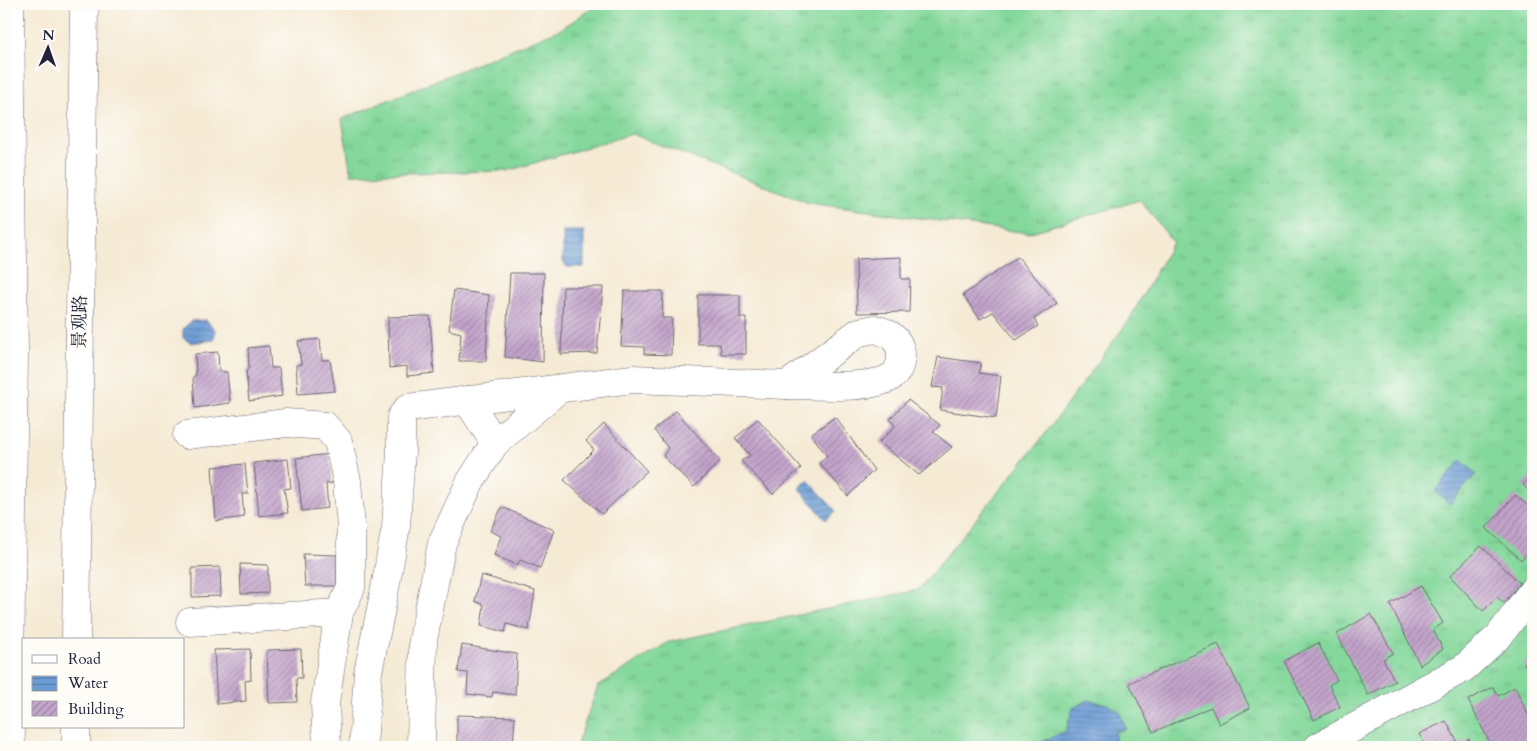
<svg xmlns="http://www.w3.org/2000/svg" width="1537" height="751" font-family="Cardo,'Noto Serif SC',serif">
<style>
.grass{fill:url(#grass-tufts);stroke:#537d6b}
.water{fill:url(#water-rules);stroke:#475f88}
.building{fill:url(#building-hatch)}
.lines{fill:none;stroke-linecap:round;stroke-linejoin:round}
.minor-casing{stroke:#6c6871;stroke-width:29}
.minor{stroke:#fff;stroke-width:28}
.labels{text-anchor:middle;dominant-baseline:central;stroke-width:4.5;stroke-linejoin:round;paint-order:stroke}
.street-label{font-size:18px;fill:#22223b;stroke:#fdfcf7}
</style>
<defs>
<pattern id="grass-tufts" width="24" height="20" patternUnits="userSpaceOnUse" patternTransform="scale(1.25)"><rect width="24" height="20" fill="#84d89b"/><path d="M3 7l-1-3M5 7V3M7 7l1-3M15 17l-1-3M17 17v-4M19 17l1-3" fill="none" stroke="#72b986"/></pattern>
<pattern id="water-rules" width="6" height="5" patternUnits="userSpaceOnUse" patternTransform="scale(1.25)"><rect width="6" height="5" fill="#6c9cd5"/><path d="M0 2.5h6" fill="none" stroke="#587fae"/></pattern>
<pattern id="building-hatch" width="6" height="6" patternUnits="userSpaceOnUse" patternTransform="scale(1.25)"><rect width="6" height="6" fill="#c3a4cb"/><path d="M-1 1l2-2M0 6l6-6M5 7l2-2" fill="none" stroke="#9e85a6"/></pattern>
</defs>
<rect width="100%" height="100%" fill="#fdfcf7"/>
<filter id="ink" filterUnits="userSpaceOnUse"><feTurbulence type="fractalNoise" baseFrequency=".02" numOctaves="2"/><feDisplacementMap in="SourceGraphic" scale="10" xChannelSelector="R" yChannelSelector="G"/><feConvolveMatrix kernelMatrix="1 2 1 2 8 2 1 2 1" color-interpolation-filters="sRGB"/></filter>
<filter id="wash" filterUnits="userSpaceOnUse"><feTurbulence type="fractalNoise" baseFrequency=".0096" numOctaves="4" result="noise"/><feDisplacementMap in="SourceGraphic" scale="20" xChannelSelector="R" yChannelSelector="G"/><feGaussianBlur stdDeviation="1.12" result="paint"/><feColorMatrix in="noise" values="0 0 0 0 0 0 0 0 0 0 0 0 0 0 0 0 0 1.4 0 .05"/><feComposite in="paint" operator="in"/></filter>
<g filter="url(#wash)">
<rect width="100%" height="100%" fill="#f5ead4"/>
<path class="grass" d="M 598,4 L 1533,4 L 1533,747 L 576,747 L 598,686 L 669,642 L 918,590 L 1043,437 L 1129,320 L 1173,242 L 1140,200 L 1028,233 L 809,203 L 632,134 L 507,171 L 351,174 L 342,119 L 561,29 Z"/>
<g class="water">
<path d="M 563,231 L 584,231 L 584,267 L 567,267 L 563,262 Z"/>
<path d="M 206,320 L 216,331 L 213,340 L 191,343 L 183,338 L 183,329 L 191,321 Z"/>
<path d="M 1461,460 L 1476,474 L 1450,504 L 1435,491 Z"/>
<path d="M 808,480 L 836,511 L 826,520 L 799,488 Z"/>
<path d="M 1088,700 L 1107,704 L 1120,712 L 1126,729 L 1115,731 L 1115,747 L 1030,747 L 1066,731 L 1073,708 Z"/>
</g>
<g id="blocks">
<g class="building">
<path d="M 901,257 L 901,279 L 910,279 L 909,312 L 857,313 L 856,259 Z"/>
<path d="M 1018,257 L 1057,303 L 1034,319 L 1038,326 L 1016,340 L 993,312 L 980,319 L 963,295 Z"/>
<path d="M 510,273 L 544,273 L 543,362 L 505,357 Z"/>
<path d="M 563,287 L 603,287 L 597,353 L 561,354 Z"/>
<path d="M 454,290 L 489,295 L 486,361 L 459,361 L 461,333 L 449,330 Z"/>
<path d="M 624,291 L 663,291 L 662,318 L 672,318 L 671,355 L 644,354 L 644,347 L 621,346 Z"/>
<path d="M 698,295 L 740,295 L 740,318 L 746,318 L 746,354 L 721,354 L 720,344 L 698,344 Z"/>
<path d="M 430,316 L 434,373 L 407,376 L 407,366 L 389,368 L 388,317 Z"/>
<path d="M 320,339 L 322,360 L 330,360 L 335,391 L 298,394 L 296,365 L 301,364 L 298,341 Z"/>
<path d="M 269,346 L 271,368 L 279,368 L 282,396 L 249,401 L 246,371 L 249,368 L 248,348 Z"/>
<path d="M 218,352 L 219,372 L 227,372 L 230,403 L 195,408 L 193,377 L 196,375 L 195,354 Z"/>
<path d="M 938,357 L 981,363 L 979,373 L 1001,376 L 996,418 L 940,410 L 943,388 L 932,387 Z"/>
<path d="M 908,400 L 940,425 L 933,432 L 952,447 L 919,475 L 879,442 L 895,426 L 890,419 Z"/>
<path d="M 676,411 L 720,461 L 694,487 L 663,456 L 668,448 L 654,430 Z"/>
<path d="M 835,417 L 874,470 L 848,496 L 819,463 L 827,456 L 811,434 Z"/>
<path d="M 758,419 L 801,468 L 773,494 L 741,461 L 750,455 L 735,438 Z"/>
<path d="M 604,424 L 647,471 L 602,514 L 564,480 L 594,450 L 586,441 Z"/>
<path d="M 330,454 L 333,483 L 326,484 L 328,508 L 302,511 L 296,458 Z"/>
<path d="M 288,459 L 291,488 L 284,489 L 288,513 L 259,516 L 254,463 Z"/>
<path d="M 245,464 L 248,494 L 242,494 L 244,517 L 216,521 L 212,467 Z"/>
<path d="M 1533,474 L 1533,495 L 1523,485 Z"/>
<path d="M 1515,495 L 1533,510 L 1533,549 L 1521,560 L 1486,528 Z"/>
<path d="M 502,507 L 554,530 L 540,568 L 520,560 L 517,565 L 494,555 L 501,536 L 490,531 Z"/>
<path d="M 1481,546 L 1520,583 L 1504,603 L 1497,597 L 1483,611 L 1450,576 Z"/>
<path d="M 303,554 L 337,555 L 337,586 L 305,586 Z"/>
<path d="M 240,564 L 268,565 L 268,593 L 241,594 Z"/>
<path d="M 220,567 L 221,596 L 192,597 L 192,568 Z"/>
<path d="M 481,575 L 535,591 L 529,630 L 507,624 L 505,632 L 481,626 L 484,605 L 475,601 Z"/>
<path d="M 1421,586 L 1443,623 L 1433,630 L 1443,649 L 1420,665 L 1390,604 Z"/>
<path d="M 1371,614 L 1393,653 L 1383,659 L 1395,681 L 1368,695 L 1337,634 Z"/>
<path d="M 1318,643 L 1337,680 L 1329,685 L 1340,707 L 1314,720 L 1284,661 Z"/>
<path d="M 1218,644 L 1250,708 L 1219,724 L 1211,707 L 1153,732 L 1129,683 Z"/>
<path d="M 462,645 L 517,654 L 515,695 L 493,692 L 492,697 L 467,694 L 468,673 L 458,672 Z"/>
<path d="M 250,649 L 251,680 L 245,681 L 246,701 L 217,704 L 214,650 Z"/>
<path d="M 301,649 L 302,678 L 296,678 L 297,702 L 269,703 L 267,650 Z"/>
<path d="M 1533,658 L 1533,683 L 1524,663 Z"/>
<path d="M 1493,687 L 1498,696 L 1515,687 L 1533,725 L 1533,741 L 1521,747 L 1492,747 L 1468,700 Z"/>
<path d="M 457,715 L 515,717 L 513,747 L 465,747 L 465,743 L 457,742 Z"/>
<path d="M 1446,721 L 1459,745 L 1469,739 L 1473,747 L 1426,747 L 1419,734 Z"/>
</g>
</g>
</g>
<g filter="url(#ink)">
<use href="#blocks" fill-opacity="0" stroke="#6c6871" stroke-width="1"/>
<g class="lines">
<defs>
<g id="minor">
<path d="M 10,4 L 14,353 L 10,671 L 11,747"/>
<path d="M 875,329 C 889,333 899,338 901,353 C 901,363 899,372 891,377 C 872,390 811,385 787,385 L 859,332 Z"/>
<path d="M 467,400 L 495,443"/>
<path d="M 187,435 L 286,423 L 325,426 L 338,441 L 347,481 L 351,527 L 351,588 L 339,613 L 325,703 L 327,747"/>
<path d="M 190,622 L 339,613"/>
<path d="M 76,640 L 84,4"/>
<path d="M 76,727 L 76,747"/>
<path d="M 363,747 L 368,672 L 384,594 L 396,526 L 401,452 L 401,417 L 408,408 L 632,379 L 787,385"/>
<path d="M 421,747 L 423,640 L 442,543 L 470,482 L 495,443 L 559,389"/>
<path d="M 1318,747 L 1464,668 L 1499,636 L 1533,590"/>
</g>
</defs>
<use href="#minor" class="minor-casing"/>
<use href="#minor" class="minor"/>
</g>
</g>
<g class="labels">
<g class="street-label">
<text transform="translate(80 322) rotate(-89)">景观路</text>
</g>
</g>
<rect width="1537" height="751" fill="none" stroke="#fdfcf7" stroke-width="20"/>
<rect x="22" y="638" width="162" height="90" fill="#fdfcf7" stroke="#a5a5ac"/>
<rect x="32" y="655" width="25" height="8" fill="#ffffff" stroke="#a5a5ac"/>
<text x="68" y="664" font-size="15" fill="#22223b">Road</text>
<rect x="32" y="676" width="25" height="15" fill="url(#water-rules)" stroke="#a5a5ac"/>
<text x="68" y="688" font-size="15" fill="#22223b">Water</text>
<rect x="32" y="701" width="25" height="15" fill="url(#building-hatch)" stroke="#a5a5ac"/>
<text x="68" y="714" font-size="15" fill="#22223b">Building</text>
<g transform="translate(48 48) rotate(2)" stroke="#fdfcf7" stroke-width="4" paint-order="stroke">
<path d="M0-4L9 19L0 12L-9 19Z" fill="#22223b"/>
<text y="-8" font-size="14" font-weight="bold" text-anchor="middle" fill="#22223b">N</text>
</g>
</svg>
